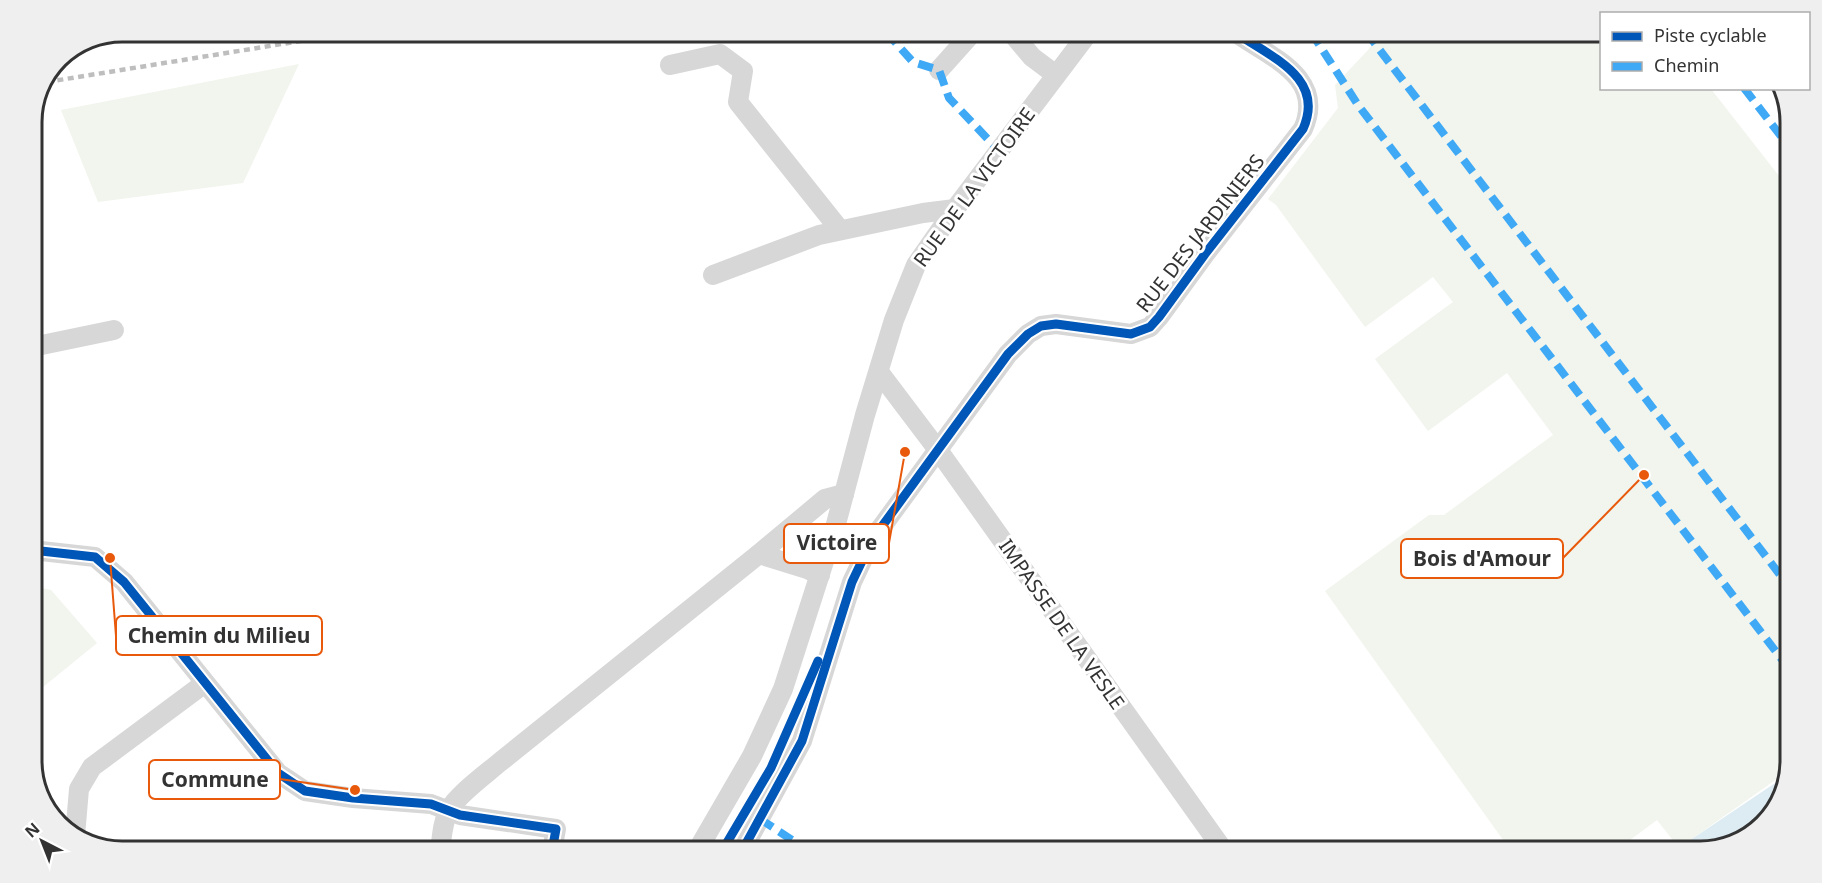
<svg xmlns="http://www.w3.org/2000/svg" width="1822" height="883" font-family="'Noto Sans',sans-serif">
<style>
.green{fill:#f1f5ed}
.water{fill:#ddebf3}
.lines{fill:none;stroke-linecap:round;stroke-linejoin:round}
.minor{stroke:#d7d7d7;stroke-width:20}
.rail{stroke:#bebebe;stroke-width:4.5;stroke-dasharray:6 4.5;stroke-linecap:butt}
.quiet{stroke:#3fa9f5;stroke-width:8;stroke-dasharray:15 8;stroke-linecap:butt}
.cycleway-casing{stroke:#fff;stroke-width:13}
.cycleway{stroke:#0057b8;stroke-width:9}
.labels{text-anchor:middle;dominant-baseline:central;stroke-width:6;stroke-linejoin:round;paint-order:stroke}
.street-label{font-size:20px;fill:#333;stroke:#fff}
.rim{fill:none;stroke:#333;stroke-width:3}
.leader{fill:none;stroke:#e8590c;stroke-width:2}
.callout-dot{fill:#e8590c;stroke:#fff;stroke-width:2}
.callout{fill:#fff;stroke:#e8590c;stroke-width:2}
.callout-label{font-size:21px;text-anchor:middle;font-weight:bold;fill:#333}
</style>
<rect width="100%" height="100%" fill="#fff"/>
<g class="green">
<path d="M 1381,32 L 1601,32 L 1602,88 L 1711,89 L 1790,190 L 1790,761 L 1788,771 L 1679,848 L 1657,820 L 1615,851 L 1511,851 L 1325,591 L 1429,515 L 1444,515 L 1553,435 L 1507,373 L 1428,431 L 1375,359 L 1453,302 L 1433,277 L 1365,327 L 1276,205 L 1268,199 L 1338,108 L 1335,85 L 1368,50 Z"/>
<path d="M 299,64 L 243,183 L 98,202 L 61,110 Z"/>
<path d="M 32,586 L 51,590 L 97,643 L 32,696 Z"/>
</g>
<path class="water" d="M 1787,775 L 1781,801 L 1750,836 L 1700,851 L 1674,851 Z"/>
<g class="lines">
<g class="minor">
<path d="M 1011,32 L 1032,57 L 1056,75"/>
<path d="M 670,65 L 720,54 L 743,71 L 738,102 L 840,230"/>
<path d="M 939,70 L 973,32"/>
<path d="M 713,275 L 819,235 L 923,213 L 955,209"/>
<path d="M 32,347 L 114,330"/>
<path d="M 879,372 L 938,450 L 1224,851"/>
<path d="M 32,550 L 95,557 L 124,582 L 278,773 L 305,791 L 353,798 L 431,804 L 460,815 L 556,829 L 552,851"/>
<path d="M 759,554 L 807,569 L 820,575"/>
<path d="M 75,836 L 79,789 L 92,767 L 205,683"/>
<path d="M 440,851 C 442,838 442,823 449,810 C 457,795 486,774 500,762 L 759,554 L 825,499 L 844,494"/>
<path d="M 697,851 L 752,756 L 783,689 L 836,524 L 865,415 L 894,320 L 916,265 L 955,209 L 1089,32"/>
<path d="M 742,851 L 802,741 L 852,582 L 872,540 L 1008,354 L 1028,334 L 1041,326 L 1056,324 L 1131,334 L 1150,327 L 1159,317 L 1205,254 L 1303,129 C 1326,77 1270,57 1235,32"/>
</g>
<path class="rail" d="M 47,82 L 356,32"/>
<g class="quiet">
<path d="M 886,32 L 913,62 L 939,70 L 949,98 L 999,151"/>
<path d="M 1311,32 L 1358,105 L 1790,670"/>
<path d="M 1366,32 L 1790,588"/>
<path d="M 1744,88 L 1790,148"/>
<path d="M 760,819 L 809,851"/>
</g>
<defs>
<g id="cycleway">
<path d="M 32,550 L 95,557 L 124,582 L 278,773 L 305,791 L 353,798 L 431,804 L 460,815 L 556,829 L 552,851"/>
<path d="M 722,851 L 771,768 L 818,661"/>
<path d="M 742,851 L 802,741 L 852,582 L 872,540 L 1008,354 L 1028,334 L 1041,326 L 1056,324 L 1131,334 L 1150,327 L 1159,317 L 1205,254 L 1303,129 C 1326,77 1270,57 1235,32"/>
</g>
</defs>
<use href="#cycleway" class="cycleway-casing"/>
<use href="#cycleway" class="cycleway"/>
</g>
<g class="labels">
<g class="street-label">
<text transform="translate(974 187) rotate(-54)">RUE DE LA VICTOIRE</text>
<text transform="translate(1200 233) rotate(-52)">RUE DES JARDINIERS</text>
<text transform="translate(1062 624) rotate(55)">IMPASSE DE LA VESLE</text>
</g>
</g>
<path d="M0 0H1822V883H0ZM122 42H1700A80 80 0 0 1 1780 122V761A80 80 0 0 1 1700 841H122A80 80 0 0 1 42 761V122A80 80 0 0 1 122 42Z" fill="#efefef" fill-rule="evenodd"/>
<path class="rim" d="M122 42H1700A80 80 0 0 1 1780 122V761A80 80 0 0 1 1700 841H122A80 80 0 0 1 42 761V122A80 80 0 0 1 122 42Z"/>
<path class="leader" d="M905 452L889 543M1644 475L1563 558M110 558L116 636M355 790L280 779"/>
<g class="callout-dot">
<circle cx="905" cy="452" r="6"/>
<circle cx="1644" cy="475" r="6"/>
<circle cx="110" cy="558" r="6"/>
<circle cx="355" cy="790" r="6"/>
</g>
<g class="callout">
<rect x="784" y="524" width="105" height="39" rx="6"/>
<rect x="1401" y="539" width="162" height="39" rx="6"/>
<rect x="116" y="616" width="206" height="39" rx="6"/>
<rect x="149" y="760" width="131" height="39" rx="6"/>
</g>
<g class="callout-label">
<text x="837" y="550">Victoire</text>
<text x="1482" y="566">Bois d'Amour</text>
<text x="219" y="643">Chemin du Milieu</text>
<text x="215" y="787">Commune</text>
</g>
<rect x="1600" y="12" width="210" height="78" fill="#ffffff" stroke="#adadad" stroke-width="1.5"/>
<rect x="1612" y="32" width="30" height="9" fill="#0057b8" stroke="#adadad" stroke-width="1.5"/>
<text x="1654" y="42" font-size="18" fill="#333333">Piste cyclable</text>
<rect x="1612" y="62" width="30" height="9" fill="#3fa9f5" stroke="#adadad" stroke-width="1.5"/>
<text x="1654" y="72" font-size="18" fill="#333333">Chemin</text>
<g transform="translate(42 841) rotate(318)" stroke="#ffffff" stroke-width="4.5" paint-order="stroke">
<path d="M0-4.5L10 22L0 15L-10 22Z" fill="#333333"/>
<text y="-9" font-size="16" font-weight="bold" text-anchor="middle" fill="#333333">N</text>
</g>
</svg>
